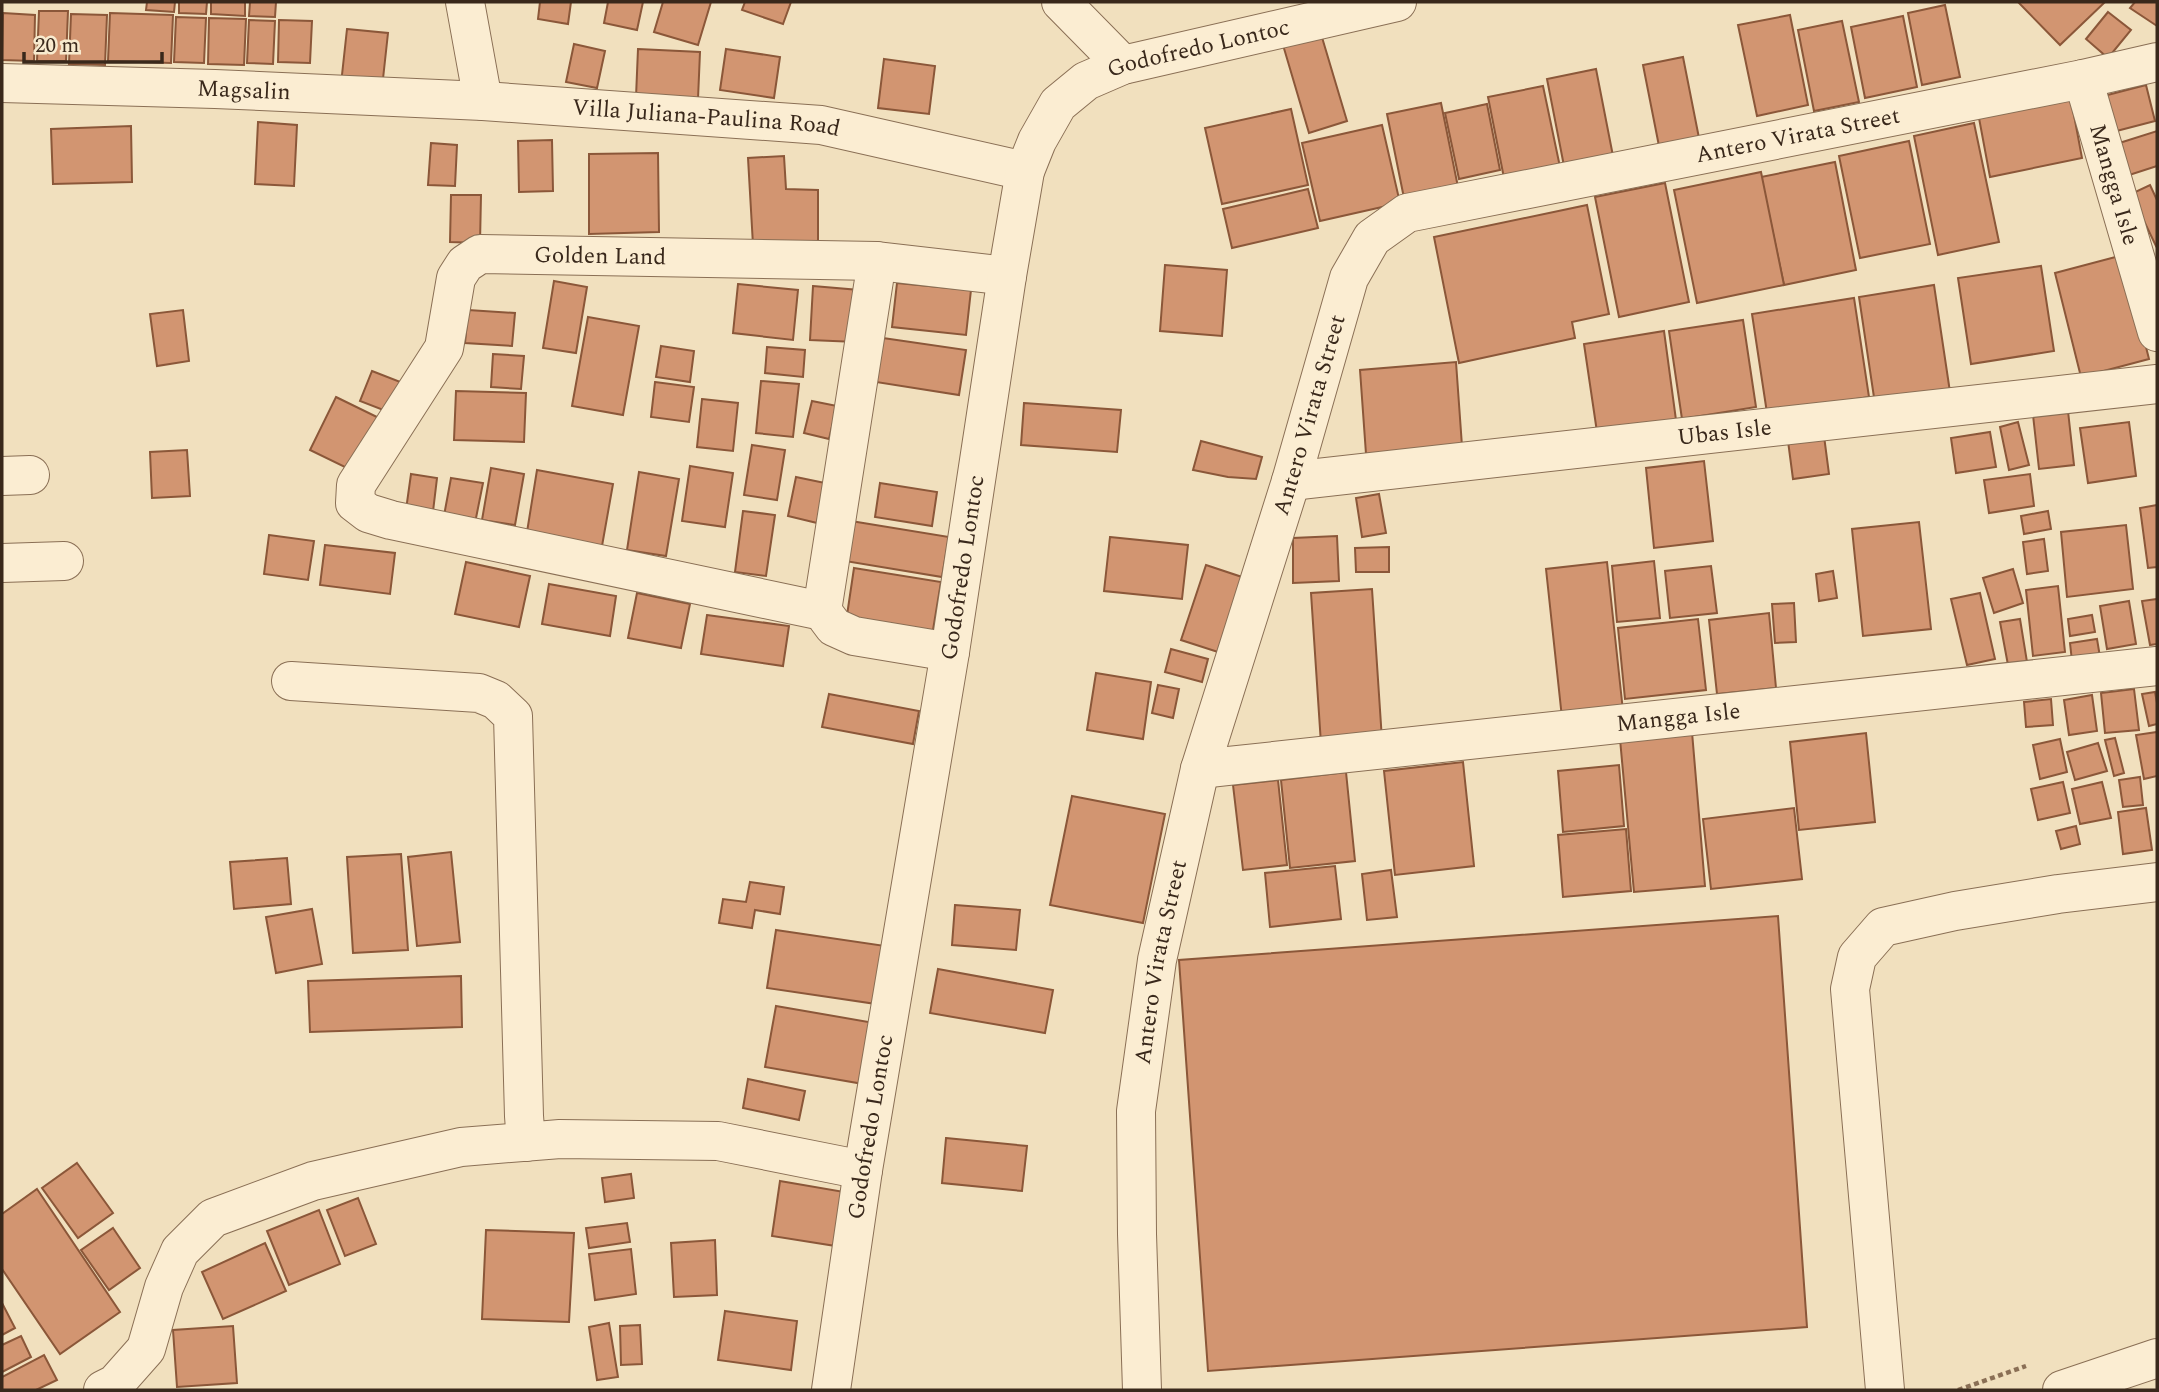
<svg xmlns="http://www.w3.org/2000/svg" width="2159" height="1392" font-family="Spectral,serif">
<style>
.building{fill:#d29571;stroke:#8b5739;stroke-width:2}
.lines{fill:none;stroke-linecap:round;stroke-linejoin:round}
.minor-casing{stroke:#8a6f55;stroke-width:40}
.path{stroke:#8a6f55;stroke-width:4.5;stroke-dasharray:5 3.5;stroke-linecap:butt}
.minor{stroke:#fbedd2;stroke-width:38}
.labels{text-anchor:middle;dominant-baseline:central;stroke-width:6;stroke-linejoin:round;paint-order:stroke}
.street-label{font-size:23px;fill:#39281b;stroke:#f8eace}
</style>
<rect width="100%" height="100%" fill="#f1e0be"/>
<g class="building">
<path d="M 147,2 L 175,2 L 174,12 L 146,10 Z"/>
<path d="M 179,2 L 207,2 L 206,14 L 179,13 Z"/>
<path d="M 211,2 L 245,2 L 245,16 L 211,14 Z"/>
<path d="M 250,2 L 276,2 L 275,17 L 249,16 Z"/>
<path d="M 540,2 L 571,2 L 568,24 L 538,19 Z"/>
<path d="M 608,2 L 643,2 L 637,30 L 604,23 Z"/>
<path d="M 663,2 L 711,2 L 698,45 L 654,32 Z"/>
<path d="M 745,2 L 791,2 L 783,24 L 742,10 Z"/>
<path d="M 2018,2 L 2105,2 L 2060,45 Z"/>
<path d="M 2135,2 L 2157,2 L 2157,26 L 2130,8 Z"/>
<path d="M 1945,5 L 1960,77 L 1922,85 L 1908,13 Z"/>
<path d="M 39,11 L 68,11 L 66,61 L 37,61 Z"/>
<path d="M 2108,12 L 2131,30 L 2108,58 L 2086,39 Z"/>
<path d="M 3,13 L 35,15 L 34,61 L 2,60 Z"/>
<path d="M 110,13 L 173,15 L 171,63 L 108,61 Z"/>
<path d="M 71,14 L 107,15 L 105,65 L 69,64 Z"/>
<path d="M 1790,15 L 1808,105 L 1757,116 L 1738,25 Z"/>
<path d="M 1903,16 L 1917,87 L 1865,98 L 1851,27 Z"/>
<path d="M 176,17 L 206,18 L 204,63 L 174,62 Z"/>
<path d="M 209,18 L 246,19 L 244,65 L 208,64 Z"/>
<path d="M 249,20 L 275,21 L 273,64 L 247,63 Z"/>
<path d="M 279,20 L 312,21 L 310,63 L 278,62 Z"/>
<path d="M 1842,21 L 1859,102 L 1814,111 L 1798,30 Z"/>
<path d="M 347,29 L 388,33 L 382,88 L 341,84 Z"/>
<path d="M 1321,34 L 1347,121 L 1309,133 L 1283,45 Z"/>
<path d="M 574,44 L 605,51 L 597,88 L 566,82 Z"/>
<path d="M 638,49 L 700,52 L 698,99 L 636,97 Z"/>
<path d="M 726,49 L 780,57 L 774,98 L 720,90 Z"/>
<path d="M 1683,57 L 1699,138 L 1659,146 L 1643,65 Z"/>
<path d="M 884,59 L 935,66 L 929,114 L 878,108 Z"/>
<path d="M 1596,69 L 1613,156 L 1564,166 L 1547,79 Z"/>
<path d="M 2146,85 L 2155,121 L 2105,134 L 2096,98 Z"/>
<path d="M 1543,86 L 1560,167 L 1504,178 L 1488,97 Z"/>
<path d="M 2071,99 L 2082,158 L 1990,177 L 1979,118 Z"/>
<path d="M 1441,103 L 1458,187 L 1404,198 L 1387,114 Z"/>
<path d="M 1487,104 L 1500,170 L 1459,179 L 1445,113 Z"/>
<path d="M 1291,109 L 1308,185 L 1222,204 L 1205,128 Z"/>
<path d="M 258,122 L 297,125 L 294,186 L 255,184 Z"/>
<path d="M 1974,123 L 1999,242 L 1938,255 L 1914,136 Z"/>
<path d="M 1382,125 L 1400,203 L 1320,221 L 1302,143 Z"/>
<path d="M 131,126 L 132,182 L 53,184 L 51,129 Z"/>
<path d="M 2157,131 L 2157,166 L 2120,178 L 2110,146 Z"/>
<path d="M 552,140 L 553,191 L 519,192 L 518,141 Z"/>
<path d="M 1909,141 L 1930,244 L 1860,258 L 1839,156 Z"/>
<path d="M 431,143 L 457,145 L 455,186 L 428,185 Z"/>
<path d="M 658,153 L 659,232 L 589,234 L 589,154 Z"/>
<path d="M 784,156 L 786,189 L 818,190 L 818,245 L 753,245 L 748,158 Z"/>
<path d="M 1835,162 L 1856,270 L 1784,285 L 1761,177 Z"/>
<path d="M 1761,172 L 1784,285 L 1697,303 L 1674,190 Z"/>
<path d="M 1665,183 L 1689,302 L 1619,317 L 1595,197 Z"/>
<path d="M 2150,185 L 2157,200 L 2157,245 L 2156,246 L 2131,194 Z"/>
<path d="M 1308,189 L 1318,228 L 1232,248 L 1223,209 Z"/>
<path d="M 451,195 L 481,195 L 480,243 L 450,242 Z"/>
<path d="M 1587,205 L 1609,314 L 1572,322 L 1575,338 L 1459,363 L 1434,237 Z"/>
<path d="M 2123,255 L 2149,359 L 2081,377 L 2055,273 Z"/>
<path d="M 1165,265 L 1227,270 L 1222,336 L 1160,331 Z"/>
<path d="M 2041,266 L 2054,351 L 1971,364 L 1958,278 Z"/>
<path d="M 554,281 L 587,287 L 576,353 L 543,348 Z"/>
<path d="M 897,283 L 971,290 L 966,335 L 892,327 Z"/>
<path d="M 738,284 L 798,290 L 793,340 L 733,333 Z"/>
<path d="M 1934,285 L 1950,392 L 1875,404 L 1859,297 Z"/>
<path d="M 813,286 L 859,290 L 856,342 L 810,340 Z"/>
<path d="M 1854,298 L 1869,397 L 1767,413 L 1752,314 Z"/>
<path d="M 183,310 L 189,361 L 157,366 L 150,314 Z"/>
<path d="M 468,310 L 515,313 L 512,346 L 465,343 Z"/>
<path d="M 588,317 L 639,326 L 623,415 L 572,406 Z"/>
<path d="M 1743,320 L 1756,407 L 1682,419 L 1669,331 Z"/>
<path d="M 1664,331 L 1676,420 L 1597,432 L 1584,344 Z"/>
<path d="M 883,338 L 966,350 L 959,395 L 876,382 Z"/>
<path d="M 661,346 L 694,351 L 690,382 L 656,377 Z"/>
<path d="M 767,347 L 805,350 L 803,377 L 765,373 Z"/>
<path d="M 493,354 L 524,356 L 521,389 L 491,387 Z"/>
<path d="M 1456,362 L 1462,446 L 1366,454 L 1360,370 Z"/>
<path d="M 372,371 L 403,383 L 391,413 L 360,401 Z"/>
<path d="M 761,381 L 799,384 L 793,437 L 756,433 Z"/>
<path d="M 655,382 L 694,387 L 689,422 L 651,417 Z"/>
<path d="M 456,391 L 526,393 L 524,442 L 454,440 Z"/>
<path d="M 336,397 L 379,418 L 353,471 L 310,450 Z"/>
<path d="M 702,399 L 738,403 L 733,451 L 697,447 Z"/>
<path d="M 812,401 L 837,406 L 829,439 L 804,433 Z"/>
<path d="M 1024,403 L 1121,410 L 1117,452 L 1021,445 Z"/>
<path d="M 2068,411 L 2074,465 L 2039,469 L 2033,415 Z"/>
<path d="M 2018,422 L 2029,465 L 2009,470 L 2000,427 Z"/>
<path d="M 2129,422 L 2136,476 L 2088,483 L 2080,428 Z"/>
<path d="M 1990,432 L 1996,467 L 1956,473 L 1951,438 Z"/>
<path d="M 1824,436 L 1829,474 L 1793,479 L 1788,441 Z"/>
<path d="M 1201,441 L 1262,457 L 1256,479 L 1228,477 L 1193,470 Z"/>
<path d="M 752,445 L 785,450 L 777,500 L 744,495 Z"/>
<path d="M 187,450 L 190,496 L 152,498 L 150,452 Z"/>
<path d="M 1704,461 L 1713,541 L 1654,548 L 1646,468 Z"/>
<path d="M 690,466 L 733,473 L 725,527 L 682,521 Z"/>
<path d="M 491,468 L 524,474 L 515,525 L 482,520 Z"/>
<path d="M 537,470 L 613,484 L 602,546 L 527,532 Z"/>
<path d="M 639,472 L 679,479 L 666,556 L 627,550 Z"/>
<path d="M 411,474 L 437,478 L 432,520 L 405,517 Z"/>
<path d="M 2030,474 L 2034,506 L 1989,513 L 1984,480 Z"/>
<path d="M 796,477 L 825,483 L 817,523 L 788,516 Z"/>
<path d="M 451,478 L 483,483 L 474,528 L 443,521 Z"/>
<path d="M 880,483 L 937,492 L 932,526 L 875,517 Z"/>
<path d="M 1379,494 L 1386,533 L 1362,537 L 1356,498 Z"/>
<path d="M 2157,505 L 2157,567 L 2148,568 L 2140,508 Z"/>
<path d="M 743,511 L 775,515 L 766,576 L 735,572 Z"/>
<path d="M 2048,511 L 2051,529 L 2024,534 L 2021,516 Z"/>
<path d="M 851,521 L 949,537 L 942,577 L 845,561 Z"/>
<path d="M 1919,522 L 1931,629 L 1863,636 L 1852,529 Z"/>
<path d="M 2126,525 L 2133,589 L 2067,597 L 2061,532 Z"/>
<path d="M 269,535 L 314,541 L 308,580 L 264,574 Z"/>
<path d="M 1337,536 L 1339,581 L 1293,583 L 1293,538 Z"/>
<path d="M 1110,537 L 1188,545 L 1182,599 L 1104,591 Z"/>
<path d="M 2044,539 L 2048,571 L 2027,574 L 2023,542 Z"/>
<path d="M 325,545 L 395,553 L 390,594 L 320,585 Z"/>
<path d="M 1389,547 L 1389,572 L 1356,572 L 1355,548 Z"/>
<path d="M 1654,561 L 1660,618 L 1617,622 L 1612,566 Z"/>
<path d="M 466,562 L 530,576 L 519,627 L 455,614 Z"/>
<path d="M 1607,562 L 1623,711 L 1562,718 L 1546,569 Z"/>
<path d="M 1206,565 L 1245,578 L 1221,653 L 1181,640 Z"/>
<path d="M 1711,566 L 1717,613 L 1670,618 L 1665,571 Z"/>
<path d="M 854,568 L 941,582 L 932,636 L 846,622 Z"/>
<path d="M 2013,569 L 2023,603 L 1994,613 L 1983,578 Z"/>
<path d="M 1833,571 L 1837,598 L 1819,601 L 1816,574 Z"/>
<path d="M 549,584 L 616,596 L 610,636 L 542,624 Z"/>
<path d="M 2058,586 L 2065,652 L 2033,656 L 2026,590 Z"/>
<path d="M 1372,589 L 1382,740 L 1321,744 L 1311,593 Z"/>
<path d="M 637,593 L 690,604 L 681,648 L 628,638 Z"/>
<path d="M 1980,593 L 1995,659 L 1967,665 L 1951,599 Z"/>
<path d="M 2157,599 L 2157,644 L 2150,645 L 2142,601 Z"/>
<path d="M 2129,601 L 2136,644 L 2107,649 L 2100,606 Z"/>
<path d="M 1794,603 L 1796,642 L 1775,643 L 1772,604 Z"/>
<path d="M 1769,613 L 1776,688 L 1717,694 L 1709,620 Z"/>
<path d="M 707,615 L 789,626 L 783,666 L 701,654 Z"/>
<path d="M 2092,615 L 2095,632 L 2070,636 L 2068,619 Z"/>
<path d="M 1698,619 L 1706,690 L 1625,699 L 1618,628 Z"/>
<path d="M 2020,619 L 2027,662 L 2008,665 L 2000,622 Z"/>
<path d="M 2097,639 L 2100,657 L 2072,661 L 2070,643 Z"/>
<path d="M 1171,649 L 1208,659 L 1202,682 L 1165,672 Z"/>
<path d="M 1096,673 L 1151,682 L 1143,739 L 1087,730 Z"/>
<path d="M 1158,685 L 1179,689 L 1173,718 L 1152,713 Z"/>
<path d="M 2134,689 L 2139,730 L 2105,733 L 2101,693 Z"/>
<path d="M 2155,692 L 2157,703 L 2157,724 L 2149,726 L 2142,694 Z"/>
<path d="M 829,694 L 919,711 L 913,744 L 822,727 Z"/>
<path d="M 2092,695 L 2097,731 L 2069,735 L 2064,700 Z"/>
<path d="M 2051,699 L 2053,725 L 2026,727 L 2024,702 Z"/>
<path d="M 1692,732 L 1705,886 L 1634,892 L 1620,739 Z"/>
<path d="M 2157,732 L 2157,776 L 2144,779 L 2136,735 Z"/>
<path d="M 1866,733 L 1875,822 L 1799,830 L 1790,742 Z"/>
<path d="M 2115,738 L 2124,773 L 2114,776 L 2105,740 Z"/>
<path d="M 2060,739 L 2067,772 L 2040,779 L 2033,745 Z"/>
<path d="M 2098,743 L 2107,771 L 2075,780 L 2067,752 Z"/>
<path d="M 1463,762 L 1474,866 L 1395,875 L 1384,771 Z"/>
<path d="M 1619,765 L 1624,826 L 1563,832 L 1558,771 Z"/>
<path d="M 1346,772 L 1355,861 L 1290,868 L 1281,780 Z"/>
<path d="M 2140,777 L 2143,805 L 2123,807 L 2119,780 Z"/>
<path d="M 1278,780 L 1287,865 L 1243,870 L 1233,785 Z"/>
<path d="M 2063,782 L 2070,813 L 2038,820 L 2031,789 Z"/>
<path d="M 2102,782 L 2111,818 L 2080,824 L 2072,789 Z"/>
<path d="M 1072,796 L 1165,814 L 1143,923 L 1050,905 Z"/>
<path d="M 1794,808 L 1802,879 L 1711,889 L 1703,819 Z"/>
<path d="M 2146,808 L 2152,850 L 2123,854 L 2118,812 Z"/>
<path d="M 2076,826 L 2080,844 L 2061,849 L 2056,831 Z"/>
<path d="M 1626,829 L 1631,891 L 1563,897 L 1558,835 Z"/>
<path d="M 451,852 L 460,942 L 417,946 L 408,857 Z"/>
<path d="M 401,854 L 408,950 L 353,953 L 347,857 Z"/>
<path d="M 287,858 L 291,904 L 234,909 L 230,862 Z"/>
<path d="M 1335,866 L 1341,919 L 1270,927 L 1265,873 Z"/>
<path d="M 1391,870 L 1397,917 L 1367,920 L 1362,874 Z"/>
<path d="M 750,882 L 784,887 L 780,914 L 755,910 L 752,928 L 719,923 L 723,899 L 746,902 Z"/>
<path d="M 955,905 L 1020,910 L 1016,950 L 952,945 Z"/>
<path d="M 312,909 L 322,964 L 276,973 L 266,917 Z"/>
<path d="M 1778,916 L 1807,1327 L 1208,1371 L 1179,960 Z"/>
<path d="M 776,930 L 892,947 L 883,1005 L 767,988 Z"/>
<path d="M 938,969 L 1053,990 L 1045,1033 L 930,1013 Z"/>
<path d="M 461,976 L 462,1027 L 310,1032 L 308,981 Z"/>
<path d="M 776,1006 L 880,1024 L 869,1085 L 765,1067 Z"/>
<path d="M 748,1079 L 805,1091 L 799,1120 L 743,1108 Z"/>
<path d="M 946,1138 L 1027,1146 L 1022,1191 L 942,1183 Z"/>
<path d="M 77,1163 L 113,1213 L 78,1238 L 42,1188 Z"/>
<path d="M 631,1174 L 634,1198 L 605,1202 L 602,1178 Z"/>
<path d="M 780,1181 L 850,1193 L 842,1247 L 772,1236 Z"/>
<path d="M 37,1189 L 120,1312 L 60,1354 L 2,1269 L 2,1214 Z"/>
<path d="M 358,1198 L 376,1244 L 345,1256 L 327,1210 Z"/>
<path d="M 319,1210 L 340,1264 L 289,1285 L 267,1231 Z"/>
<path d="M 627,1223 L 630,1242 L 589,1248 L 586,1228 Z"/>
<path d="M 113,1228 L 140,1268 L 109,1290 L 81,1250 Z"/>
<path d="M 486,1230 L 574,1233 L 569,1322 L 482,1319 Z"/>
<path d="M 715,1240 L 717,1295 L 674,1297 L 671,1243 Z"/>
<path d="M 265,1243 L 286,1291 L 223,1319 L 202,1272 Z"/>
<path d="M 631,1249 L 636,1294 L 595,1300 L 589,1254 Z"/>
<path d="M 2,1303 L 15,1328 L 2,1335 Z"/>
<path d="M 725,1311 L 797,1321 L 791,1370 L 718,1360 Z"/>
<path d="M 609,1323 L 618,1377 L 597,1380 L 589,1327 Z"/>
<path d="M 640,1325 L 642,1364 L 621,1365 L 620,1326 Z"/>
<path d="M 233,1326 L 237,1383 L 177,1387 L 173,1330 Z"/>
<path d="M 21,1336 L 31,1357 L 2,1372 L 2,1345 Z"/>
<path d="M 44,1355 L 57,1380 L 36,1390 L 2,1390 L 2,1377 Z"/>
</g>
<g class="lines">
<defs>
<g id="minor">
<path d="M 465,2 L 483,101"/>
<path d="M 1061,2 L 1123,65"/>
<path id="s1" d="M 2083,79 L 2157,332"/>
<path id="s2" d="M 2,83 L 215,89 L 483,101 L 821,125 L 1025,171"/>
<path d="M 2,476 L 30,475"/>
<path id="s3" d="M 1291,481 L 2157,384"/>
<path d="M 2,563 L 64,561"/>
<path d="M 822,611 L 877,261"/>
<path id="s4" d="M 950,652 L 854,636 L 834,627 L 822,611 L 391,520 L 368,513 L 355,503 L 356,485 L 444,348 L 456,278 L 465,264 L 480,254 L 877,261 L 1007,276"/>
<path d="M 291,681 L 479,693 L 496,700 L 513,716 L 524,1116 L 526,1142"/>
<path id="s5" d="M 1200,769 L 2157,666"/>
<path d="M 103,1390 L 115,1384 L 146,1349 L 164,1287 L 180,1251 L 213,1218 L 313,1181 L 461,1147 L 560,1139 L 718,1141 L 863,1170"/>
<path id="s6" d="M 831,1390 L 863,1170 L 950,652 L 1007,276 L 1025,171 L 1037,141 L 1058,104 L 1086,81 L 1123,65 L 1397,2"/>
<path id="s7" d="M 1142,1390 L 1137,1234 L 1136,1111 L 1157,960 L 1200,769 L 1291,481 L 1349,278 L 1372,238 L 1407,213 L 2083,79 L 2157,62"/>
<path d="M 1885,1390 L 1850,989 L 1857,957 L 1883,927 L 1955,911 L 2058,894 L 2157,882"/>
<path d="M 2062,1390 L 2157,1358"/>
</g>
</defs>
<use href="#minor" class="minor-casing"/>
<path class="path" d="M 1958,1390 L 2026,1366"/>
<use href="#minor" class="minor"/>
</g>
<g class="labels">
<g class="street-label">
<text stroke="none"><textPath href="#s6" startOffset="1463">Godofredo Lontoc</textPath></text>
<text stroke="none"><textPath href="#s2" startOffset="242">Magsalin</textPath></text>
<text stroke="none"><textPath href="#s2" startOffset="705">Villa Juliana-Paulina Road</textPath></text>
<text stroke="none"><textPath href="#s7" startOffset="1628">Antero Virata Street</textPath></text>
<text stroke="none"><textPath href="#s1" startOffset="110">Mangga Isle</textPath></text>
<text stroke="none"><textPath href="#s4" startOffset="1027">Golden Land</textPath></text>
<text stroke="none"><textPath href="#s7" startOffset="998">Antero Virata Street</textPath></text>
<text stroke="none"><textPath href="#s3" startOffset="436">Ubas Isle</textPath></text>
<text stroke="none"><textPath href="#s6" startOffset="833">Godofredo Lontoc</textPath></text>
<text stroke="none"><textPath href="#s5" startOffset="481">Mangga Isle</textPath></text>
<text stroke="none"><textPath href="#s7" startOffset="430">Antero Virata Street</textPath></text>
<text stroke="none"><textPath href="#s6" startOffset="266">Godofredo Lontoc</textPath></text>
</g>
</g>
<rect width="2159" height="1392" fill="none" stroke="#39281b" stroke-width="7"/>
<path d="M24 52v10h138v-10" fill="none" stroke="#39281b" stroke-width="3.5"/>
<text x="35" y="52" font-size="21" fill="#39281b" stroke="#f8eace" stroke-width="5" paint-order="stroke">20 m</text>
</svg>
